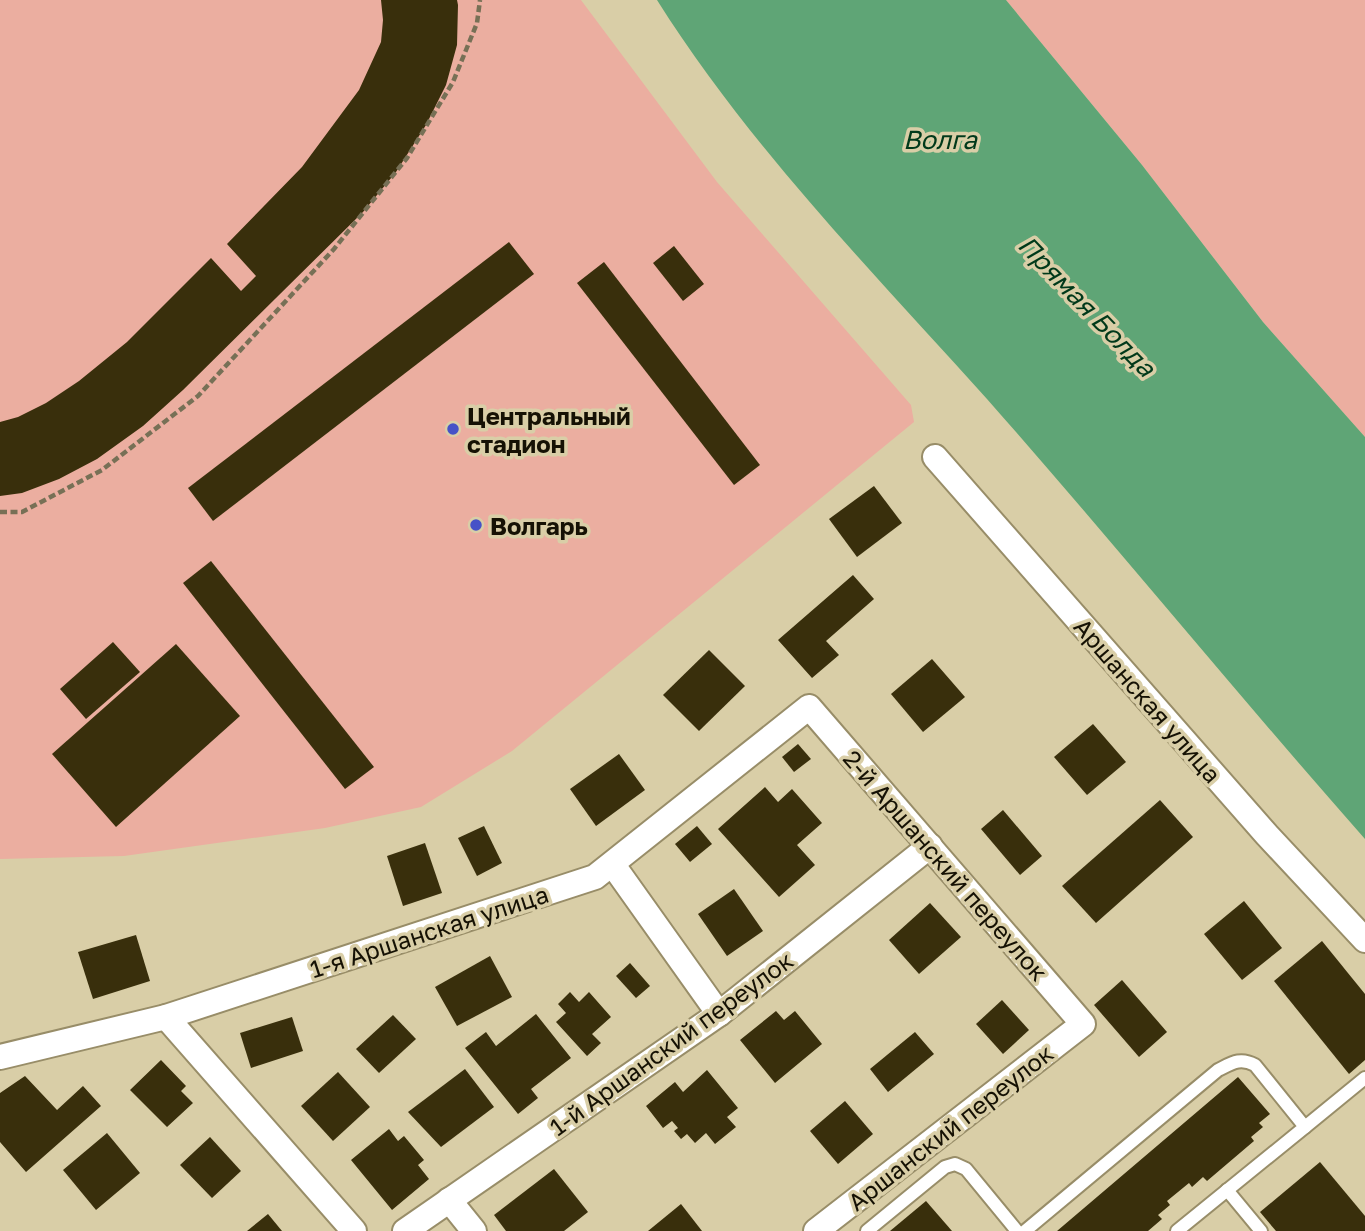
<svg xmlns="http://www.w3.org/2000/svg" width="1365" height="1231" font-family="'Golos Text',sans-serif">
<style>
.green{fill:#ebaea0}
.water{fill:#5fa576}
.building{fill:#392f0c}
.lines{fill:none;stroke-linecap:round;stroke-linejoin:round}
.service-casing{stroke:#988d68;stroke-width:16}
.minor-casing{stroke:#988d68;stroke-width:28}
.path{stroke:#777056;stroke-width:4.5;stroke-dasharray:7 3.5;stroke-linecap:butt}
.service{stroke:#fff;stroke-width:12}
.minor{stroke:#fff;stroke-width:24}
.poi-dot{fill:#4652c7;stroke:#d9cea7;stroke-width:2.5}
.labels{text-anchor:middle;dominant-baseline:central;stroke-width:7;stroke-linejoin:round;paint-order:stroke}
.poi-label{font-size:24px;font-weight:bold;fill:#151104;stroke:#d9cea7;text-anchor:start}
.street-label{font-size:24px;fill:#151104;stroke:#d9cea7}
.water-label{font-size:26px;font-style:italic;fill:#00391a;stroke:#d9cea7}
</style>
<rect width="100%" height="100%" fill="#d9cea7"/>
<g class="green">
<path d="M 0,0 L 581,0 L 717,182 L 911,405 L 914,422 L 512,751 L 421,807 L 325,828 L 124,856 L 0,859 Z"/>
<path d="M 1006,0 L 1365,0 L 1365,437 L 1263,322 L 1142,165 Z"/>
</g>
<path class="water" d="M 657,0 L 1006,0 L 1142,165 L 1263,322 L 1365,437 L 1365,839 C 1237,694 1115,544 987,399 C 872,271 749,146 657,0 Z"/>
<g class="building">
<path d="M 381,0 L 457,0 L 458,5 L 457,45 L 446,85 L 426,125 L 396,172 L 363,212 L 183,390 L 143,426 L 97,459 L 59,479 L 22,493 L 0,496 L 0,422 L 18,417 L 46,403 L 79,381 L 127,342 L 211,258 L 241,291 L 256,276 L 227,244 L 302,167 L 359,90 L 381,42 L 383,20 Z"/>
<path d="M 509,242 L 534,274 L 213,521 L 188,488 Z"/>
<path d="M 674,246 L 704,284 L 683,301 L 653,263 Z"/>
<path d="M 604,262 L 760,465 L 734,485 L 577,283 Z"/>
<path d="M 874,486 L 902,523 L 857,557 L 829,519 Z"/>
<path d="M 211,561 L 374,767 L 345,789 L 183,583 Z"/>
<path d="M 853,575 L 874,599 L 826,641 L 839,655 L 812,678 L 778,640 Z"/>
<path d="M 113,642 L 140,672 L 86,719 L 60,689 Z"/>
<path d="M 176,644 L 240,716 L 116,827 L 52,754 Z"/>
<path d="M 709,650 L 745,686 L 699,731 L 663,695 Z"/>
<path d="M 932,659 L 965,697 L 923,732 L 891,694 Z"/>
<path d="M 1093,724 L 1126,762 L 1087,795 L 1054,757 Z"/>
<path d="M 798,744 L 811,759 L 794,772 L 782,757 Z"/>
<path d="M 619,754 L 645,790 L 596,826 L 570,789 Z"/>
<path d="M 765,787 L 778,802 L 792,789 L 822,823 L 797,845 L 815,865 L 779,897 L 718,829 Z"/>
<path d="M 1160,800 L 1193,837 L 1096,923 L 1062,886 Z"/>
<path d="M 1003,810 L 1042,856 L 1020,875 L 981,829 Z"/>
<path d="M 484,826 L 502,863 L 477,876 L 458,838 Z"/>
<path d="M 697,826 L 712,844 L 690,862 L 675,844 Z"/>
<path d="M 425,843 L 442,893 L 403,906 L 387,856 Z"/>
<path d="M 734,889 L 763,931 L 727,956 L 698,914 Z"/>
<path d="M 1244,901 L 1282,948 L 1242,980 L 1204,934 Z"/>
<path d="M 930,903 L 961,937 L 919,974 L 889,940 Z"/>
<path d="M 136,935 L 150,981 L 93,999 L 78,952 Z"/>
<path d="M 1322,941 L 1365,994 L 1365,1060 L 1349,1074 L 1274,981 Z"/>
<path d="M 490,956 L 512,997 L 457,1026 L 435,987 Z"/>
<path d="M 630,963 L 650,986 L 636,998 L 616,976 Z"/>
<path d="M 1122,980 L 1167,1032 L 1139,1057 L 1094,1005 Z"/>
<path d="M 570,992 L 579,1002 L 589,992 L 611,1017 L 592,1034 L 601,1043 L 587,1056 L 556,1022 L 566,1013 L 558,1004 Z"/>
<path d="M 1002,1000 L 1029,1030 L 1003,1054 L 976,1024 Z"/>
<path d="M 776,1011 L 784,1020 L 795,1011 L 822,1044 L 775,1083 L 740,1040 Z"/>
<path d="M 536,1014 L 571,1058 L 531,1089 L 538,1098 L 518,1114 L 465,1048 L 486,1032 L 496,1046 Z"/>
<path d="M 393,1015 L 416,1039 L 379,1073 L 356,1049 Z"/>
<path d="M 292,1017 L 303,1051 L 251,1068 L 240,1033 Z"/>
<path d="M 915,1032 L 934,1054 L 888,1092 L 870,1069 Z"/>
<path d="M 161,1060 L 186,1086 L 181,1091 L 193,1103 L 167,1127 L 130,1090 Z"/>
<path d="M 465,1069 L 494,1107 L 441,1147 L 408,1112 Z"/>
<path d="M 707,1070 L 738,1108 L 727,1117 L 736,1127 L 715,1144 L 706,1133 L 695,1143 L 687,1134 L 681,1139 L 674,1131 L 678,1128 L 672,1121 L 663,1128 L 646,1106 L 675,1082 L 683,1092 Z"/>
<path d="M 338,1072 L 370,1107 L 333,1141 L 301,1106 Z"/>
<path d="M 25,1076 L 57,1110 L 83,1086 L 101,1106 L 26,1172 L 0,1142 L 0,1093 Z"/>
<path d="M 1238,1077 L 1270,1114 L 1259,1123 L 1263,1127 L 1251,1137 L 1254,1141 L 1207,1181 L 1203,1177 L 1192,1187 L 1189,1183 L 1167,1201 L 1170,1205 L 1158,1215 L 1162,1219 L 1148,1231 L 1057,1231 Z"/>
<path d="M 845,1101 L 873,1134 L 838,1164 L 810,1131 Z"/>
<path d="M 389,1129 L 398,1141 L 404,1136 L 424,1160 L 418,1165 L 429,1179 L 392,1210 L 351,1160 Z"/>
<path d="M 107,1133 L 140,1173 L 96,1210 L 63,1170 Z"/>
<path d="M 210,1137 L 241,1171 L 212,1198 L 180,1165 Z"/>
<path d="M 1320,1162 L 1365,1216 L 1365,1231 L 1276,1231 L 1260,1212 Z"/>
<path d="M 554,1169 L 588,1212 L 564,1231 L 506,1231 L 494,1215 Z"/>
<path d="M 926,1201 L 952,1231 L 890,1231 Z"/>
<path d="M 681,1204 L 702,1231 L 648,1231 Z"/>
<path d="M 268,1214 L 282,1231 L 247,1231 Z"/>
</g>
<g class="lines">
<defs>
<g id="service">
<path d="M 1305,1127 L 1365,1078"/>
<path d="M 1227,1190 L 1261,1231"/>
<path d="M 867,1231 L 945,1167 L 955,1164 L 966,1169 L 1017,1231"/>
<path d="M 1025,1231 L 1218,1070 C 1232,1063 1240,1057 1255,1065 L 1305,1127 L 1177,1231"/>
</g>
<g id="minor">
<path d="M 935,457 L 1267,835 L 1365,940"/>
<path d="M 613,865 L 719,1014"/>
<path d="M 166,1017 L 354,1231"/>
<path d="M 0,1057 L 166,1017 L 595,877 L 809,707 L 1083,1024 L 816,1231"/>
<path d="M 449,1200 L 474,1231"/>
<path d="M 405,1231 L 719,1014 L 930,846"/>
</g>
</defs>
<use href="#service" class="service-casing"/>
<use href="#minor" class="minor-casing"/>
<path class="path" d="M 0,512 L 22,512 L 102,470 L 198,396 L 334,249 L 407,158 L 453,82 L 477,23 L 480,0"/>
<use href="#service" class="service"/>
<use href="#minor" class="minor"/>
</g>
<g class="poi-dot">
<circle cx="453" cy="429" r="7"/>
<circle cx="476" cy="525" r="7"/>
</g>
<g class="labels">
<g class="poi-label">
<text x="467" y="415">Центральный<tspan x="467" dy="28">стадион</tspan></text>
<text x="490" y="525">Волгарь</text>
</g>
<g class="street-label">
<text transform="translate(1148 700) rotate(49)">Аршанская улица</text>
<text transform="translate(946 865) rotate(49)">2-й Аршанский переулок</text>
<text transform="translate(429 931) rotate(-18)">1-я Аршанская улица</text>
<text transform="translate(671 1043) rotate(-36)">1-й Аршанский переулок</text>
<text transform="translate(950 1127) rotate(-38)">Аршанский переулок</text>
</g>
<g class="water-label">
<text x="940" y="139">Волга</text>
<text transform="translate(1087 306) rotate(46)">Прямая Болда</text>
</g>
</g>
</svg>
